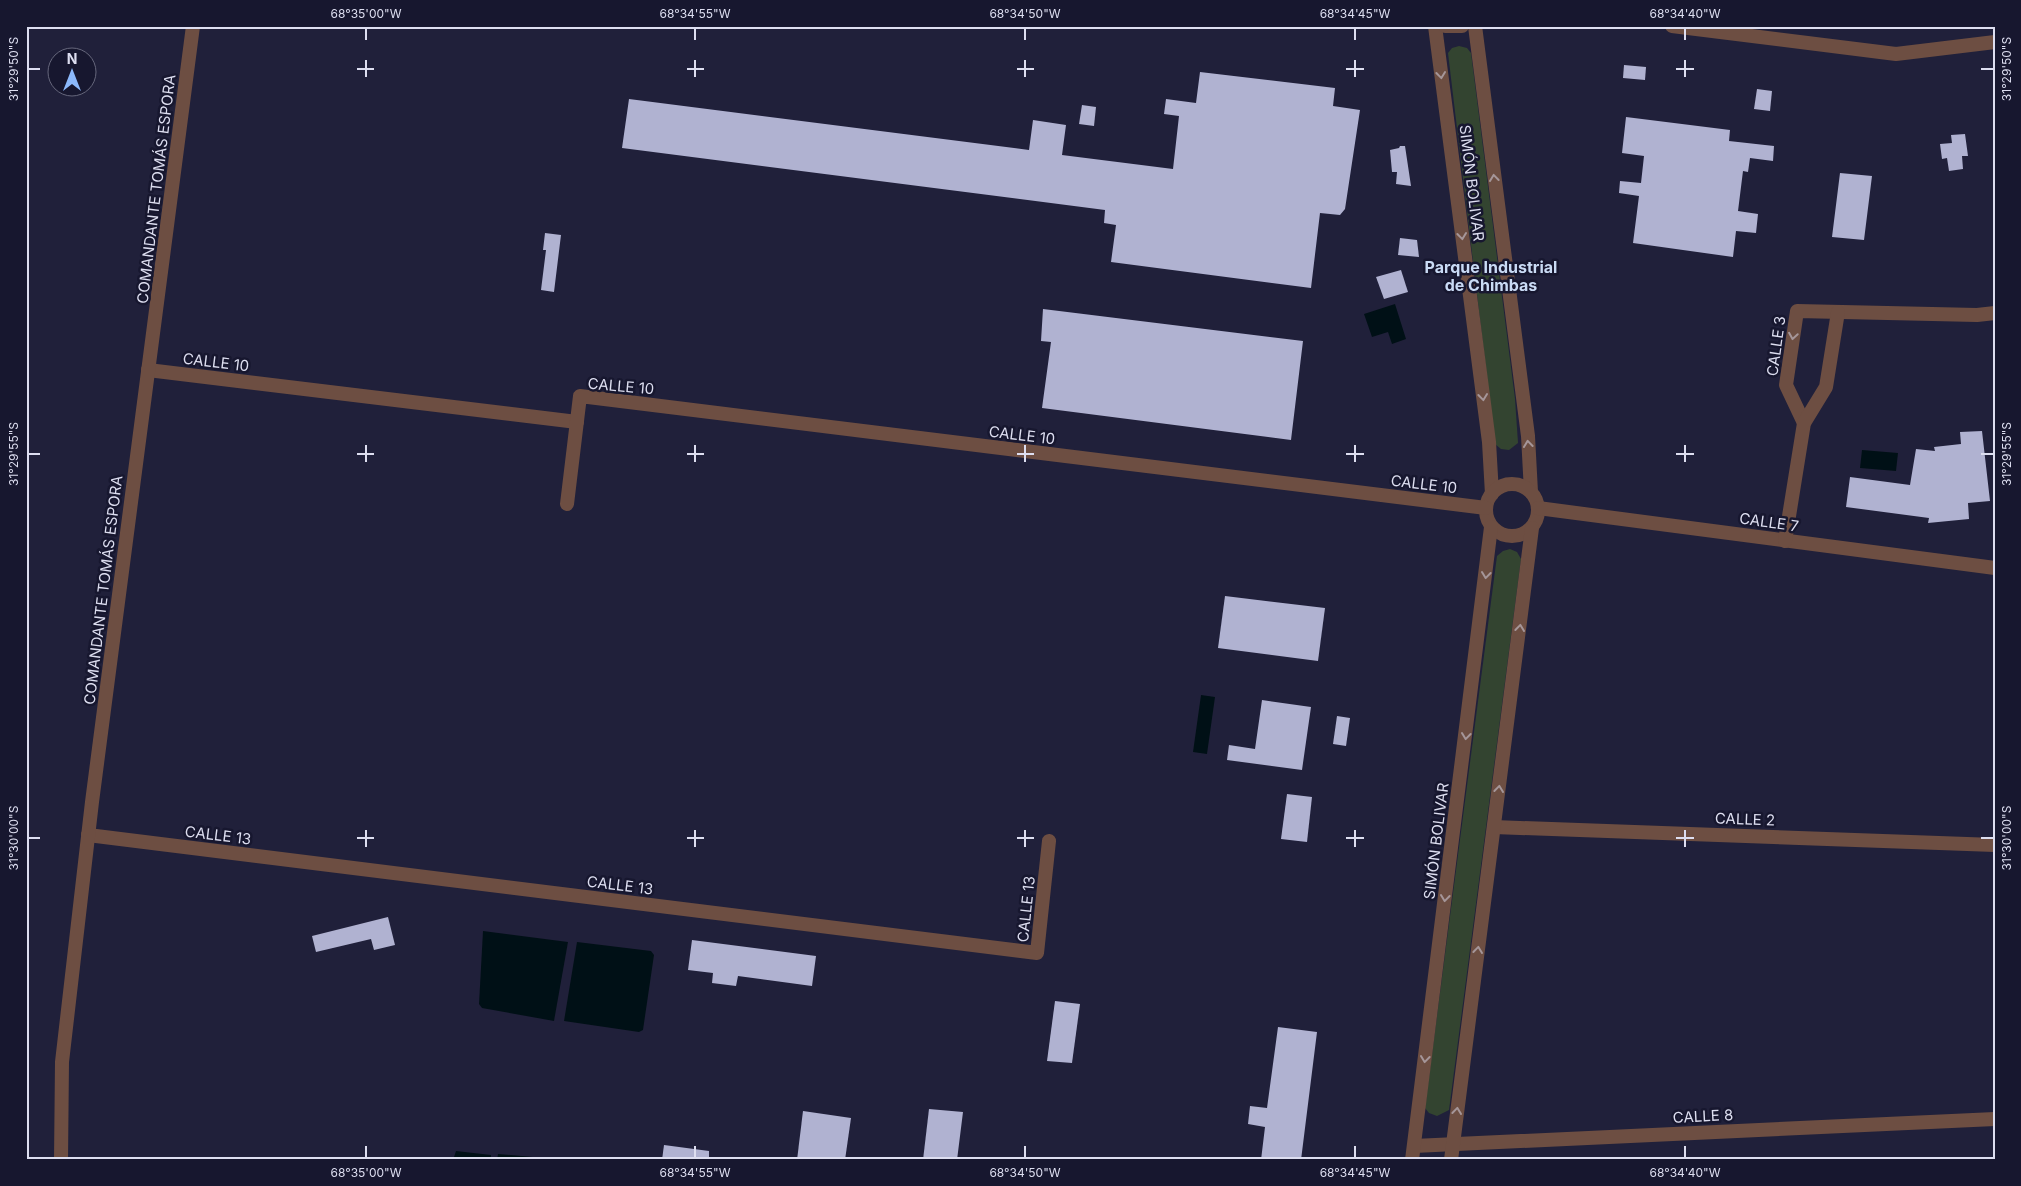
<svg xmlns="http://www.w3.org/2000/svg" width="2021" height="1186" font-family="Inter,sans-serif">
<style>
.green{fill:#334430}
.water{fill:#001016}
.building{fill:#b0b2d1}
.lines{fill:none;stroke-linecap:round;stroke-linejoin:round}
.minor{stroke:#6d4e42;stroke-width:14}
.oneway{stroke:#a59699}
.ticks{fill:none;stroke:#dddef0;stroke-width:2}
.labels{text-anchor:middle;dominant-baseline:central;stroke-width:5;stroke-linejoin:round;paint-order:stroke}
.street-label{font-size:15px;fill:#dddef0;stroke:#17172f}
.neighbourhood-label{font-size:16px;font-weight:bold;fill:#cadbf5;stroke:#17172f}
.neatline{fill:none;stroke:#dddef0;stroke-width:2}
.ticks-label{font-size:12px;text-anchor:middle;fill:#dddef0}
</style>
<rect width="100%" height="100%" fill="#20203a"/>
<g class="green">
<path d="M 1459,46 L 1467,48 L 1471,53 L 1515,399 L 1518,443 L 1509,450 L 1501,449 L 1495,444 L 1448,53 L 1452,48 Z"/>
<path d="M 1510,549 L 1517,552 L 1521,559 L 1449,1110 L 1437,1116 L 1429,1113 L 1425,1108 L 1497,556 L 1503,551 Z"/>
</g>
<g class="water">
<path d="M 1395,304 L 1406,339 L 1392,344 L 1388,332 L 1372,337 L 1364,314 Z"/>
<path d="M 1862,450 L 1898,453 L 1896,471 L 1860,468 Z"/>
<path d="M 1201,695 L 1215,697 L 1207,754 L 1193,752 Z"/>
<path d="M 483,931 L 568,942 L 554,1021 L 482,1008 L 479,1004 Z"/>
<path d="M 577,942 L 651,951 L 654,955 L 643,1030 L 639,1032 L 564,1021 Z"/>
<path d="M 456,1151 L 491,1155 L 491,1160 L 453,1160 Z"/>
<path d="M 498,1154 L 533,1157 L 534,1160 L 497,1160 Z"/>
</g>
<g class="building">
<path d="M 1624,65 L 1646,67 L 1645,80 L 1623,78 Z"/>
<path d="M 1200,72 L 1335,88 L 1333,106 L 1360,110 L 1345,209 L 1340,215 L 1320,213 L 1311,288 L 1111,262 L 1116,225 L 1104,223 L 1105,210 L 622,148 L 629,99 L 1029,150 L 1033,120 L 1066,125 L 1062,155 L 1173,169 L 1179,116 L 1164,114 L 1166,99 L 1196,103 Z"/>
<path d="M 1757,89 L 1772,91 L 1770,111 L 1754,109 Z"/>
<path d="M 1082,105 L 1096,107 L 1094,126 L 1079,124 Z"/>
<path d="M 1626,117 L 1730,130 L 1729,141 L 1774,146 L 1773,161 L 1750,158 L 1748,172 L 1743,171 L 1738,211 L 1758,214 L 1756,233 L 1736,231 L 1733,257 L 1633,243 L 1639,196 L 1619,193 L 1620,181 L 1641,183 L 1644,156 L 1622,153 Z"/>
<path d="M 1965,134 L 1968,156 L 1962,156 L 1963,169 L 1949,171 L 1947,158 L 1942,159 L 1940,144 L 1952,143 L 1951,135 Z"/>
<path d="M 1400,146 L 1405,146 L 1411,186 L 1396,184 L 1397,172 L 1392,172 L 1390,150 L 1399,148 Z"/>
<path d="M 1840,173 L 1872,176 L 1864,240 L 1832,237 Z"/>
<path d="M 545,233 L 561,235 L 554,292 L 541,290 L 546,250 L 543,250 Z"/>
<path d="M 1400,238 L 1417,240 L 1419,257 L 1398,255 Z"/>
<path d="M 1401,270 L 1408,292 L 1384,299 L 1376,277 Z"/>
<path d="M 1043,309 L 1303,341 L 1291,440 L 1042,408 L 1051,342 L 1041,341 Z"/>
<path d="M 1982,431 L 1990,501 L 1968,503 L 1969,519 L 1928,523 L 1929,518 L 1846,507 L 1850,477 L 1910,485 L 1916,449 L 1935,451 L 1934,447 L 1961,444 L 1960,432 Z"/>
<path d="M 1225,596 L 1325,608 L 1318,661 L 1218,648 Z"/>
<path d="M 1262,700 L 1311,707 L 1302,770 L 1227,760 L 1229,745 L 1255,749 Z"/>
<path d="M 1337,716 L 1350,718 L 1346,746 L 1333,744 Z"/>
<path d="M 1287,794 L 1312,797 L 1307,842 L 1281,839 Z"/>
<path d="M 388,917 L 395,945 L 374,950 L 371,939 L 316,952 L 312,936 Z"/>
<path d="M 692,940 L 816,956 L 812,986 L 738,976 L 736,986 L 712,983 L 713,973 L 688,970 Z"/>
<path d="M 1055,1001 L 1080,1004 L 1072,1063 L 1047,1061 Z"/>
<path d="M 1278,1027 L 1317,1032 L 1301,1160 L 1261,1160 L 1265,1127 L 1248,1124 L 1250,1106 L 1267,1108 Z"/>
<path d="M 929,1109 L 963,1112 L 957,1160 L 923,1160 Z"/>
<path d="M 803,1111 L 851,1118 L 845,1160 L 797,1160 Z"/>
<path d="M 664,1145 L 709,1151 L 709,1160 L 662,1160 Z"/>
</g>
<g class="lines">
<g class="minor">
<path d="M 1435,26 L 1489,442 L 1492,494"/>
<path d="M 1445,26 L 1462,26"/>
<path d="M 1475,26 L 1528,436 L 1531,492"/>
<path d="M 1672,26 L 1896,54 L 1995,42"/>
<path d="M 148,370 L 577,422"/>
<path d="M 1804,423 L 1786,385 L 1797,311 L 1977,315 L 1995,313"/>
<circle cx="1512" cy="510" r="26"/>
<path d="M 567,504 L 580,396 L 1486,508"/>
<path d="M 1538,508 L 1995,568"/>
<path d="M 1785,541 L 1804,423 L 1826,387 L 1838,312"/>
<path d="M 1494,827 L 1995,845"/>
<path d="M 88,835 L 1037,953 L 1049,841"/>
<path d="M 1414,1146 L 1995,1119"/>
<path d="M 61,1160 L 62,1062 L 92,802 L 193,26"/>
<path d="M 1412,1160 L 1491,527"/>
<path d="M 1451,1160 L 1532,528"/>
</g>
</g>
<defs><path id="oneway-chevron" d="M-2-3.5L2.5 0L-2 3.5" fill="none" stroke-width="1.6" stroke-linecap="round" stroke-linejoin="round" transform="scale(1.25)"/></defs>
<g class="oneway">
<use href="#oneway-chevron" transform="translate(1441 75) rotate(83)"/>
<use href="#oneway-chevron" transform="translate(1494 178) rotate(-97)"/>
<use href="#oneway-chevron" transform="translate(1462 236) rotate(83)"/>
<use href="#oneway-chevron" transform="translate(1793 336) rotate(99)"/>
<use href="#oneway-chevron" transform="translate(1483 397) rotate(83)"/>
<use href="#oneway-chevron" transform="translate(1528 444) rotate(-96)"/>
<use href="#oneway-chevron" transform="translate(1486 575) rotate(97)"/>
<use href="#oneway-chevron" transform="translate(1520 628) rotate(-83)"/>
<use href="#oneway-chevron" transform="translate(1466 736) rotate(97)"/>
<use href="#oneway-chevron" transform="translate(1499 789) rotate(-83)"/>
<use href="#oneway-chevron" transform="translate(1445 898) rotate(97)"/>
<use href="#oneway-chevron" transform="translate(1478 950) rotate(-83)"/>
<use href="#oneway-chevron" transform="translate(1425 1059) rotate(97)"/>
<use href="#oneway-chevron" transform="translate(1457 1111) rotate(-83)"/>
</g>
<path class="ticks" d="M 366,28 L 366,40M 695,28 L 695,40M 1025,28 L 1025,40M 1355,28 L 1355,40M 1685,28 L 1685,40M 366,60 L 366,77M 695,60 L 695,77M 1025,60 L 1025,77M 1355,60 L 1355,77M 1685,60 L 1685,77M 28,69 L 40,69M 357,69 L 374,69M 687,69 L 704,69M 1017,69 L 1034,69M 1346,69 L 1364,69M 1676,69 L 1694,69M 1981,69 L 1994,69M 366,445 L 366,462M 695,445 L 695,462M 1025,445 L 1025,462M 1355,445 L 1355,462M 1685,445 L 1685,462M 28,454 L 40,454M 357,454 L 374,454M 687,454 L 704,454M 1017,454 L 1034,454M 1346,454 L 1364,454M 1676,454 L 1694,454M 1981,454 L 1994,454M 366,830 L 366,847M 695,830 L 695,847M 1025,830 L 1025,847M 1355,830 L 1355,847M 1685,830 L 1685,847M 28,838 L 40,838M 357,838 L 374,838M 687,838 L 704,838M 1017,838 L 1034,838M 1346,838 L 1364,838M 1676,838 L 1694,838M 1981,838 L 1994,838M 366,1146 L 366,1158M 695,1146 L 695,1158M 1025,1146 L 1025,1158M 1355,1146 L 1355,1158M 1685,1146 L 1685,1158"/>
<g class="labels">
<g class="street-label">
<text transform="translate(1472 183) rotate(83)">SIMÓN BOLIVAR</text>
<text transform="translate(156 189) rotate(-83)">COMANDANTE TOMÁS ESPORA</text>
<text transform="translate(1776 346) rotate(-82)">CALLE 3</text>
<text transform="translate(216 362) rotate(7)">CALLE 10</text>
<text transform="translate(621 386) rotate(5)">CALLE 10</text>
<text transform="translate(1022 435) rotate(7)">CALLE 10</text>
<text transform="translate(1424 484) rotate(7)">CALLE 10</text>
<text transform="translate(1769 522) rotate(8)">CALLE 7</text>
<text transform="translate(103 590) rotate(-83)">COMANDANTE TOMÁS ESPORA</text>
<text transform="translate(1745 819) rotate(2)">CALLE 2</text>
<text transform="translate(218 835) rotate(7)">CALLE 13</text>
<text transform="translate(1436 841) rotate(-83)">SIMÓN BOLIVAR</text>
<text transform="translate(620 885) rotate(7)">CALLE 13</text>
<text transform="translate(1026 909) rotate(-84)">CALLE 13</text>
<text transform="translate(1703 1116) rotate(-3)">CALLE 8</text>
</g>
<g class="neighbourhood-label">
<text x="1491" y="267">Parque Industrial<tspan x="1491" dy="18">de Chimbas</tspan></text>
</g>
</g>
<rect width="2021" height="1186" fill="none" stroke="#17172f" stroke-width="55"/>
<g transform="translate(72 72)"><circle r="24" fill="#17172f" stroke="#66677c"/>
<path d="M0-4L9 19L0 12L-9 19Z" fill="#8cb9fc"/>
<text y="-8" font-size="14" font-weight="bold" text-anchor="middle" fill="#dddef0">N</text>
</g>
<rect x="28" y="28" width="1966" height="1130" class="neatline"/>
<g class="ticks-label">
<text x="366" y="18">68°35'00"W</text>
<text x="695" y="18">68°34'55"W</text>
<text x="1025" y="18">68°34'50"W</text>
<text x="1355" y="18">68°34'45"W</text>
<text x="1685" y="18">68°34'40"W</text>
<text transform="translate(14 69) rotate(-90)" y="4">31°29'50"S</text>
<text transform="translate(2007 69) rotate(-90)" y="4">31°29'50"S</text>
<text transform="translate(14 454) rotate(-90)" y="4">31°29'55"S</text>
<text transform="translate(2007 454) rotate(-90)" y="4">31°29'55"S</text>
<text transform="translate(14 838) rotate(-90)" y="4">31°30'00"S</text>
<text transform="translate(2007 838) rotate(-90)" y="4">31°30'00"S</text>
<text x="366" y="1177">68°35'00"W</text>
<text x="695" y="1177">68°34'55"W</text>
<text x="1025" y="1177">68°34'50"W</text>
<text x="1355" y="1177">68°34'45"W</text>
<text x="1685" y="1177">68°34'40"W</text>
</g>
</svg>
